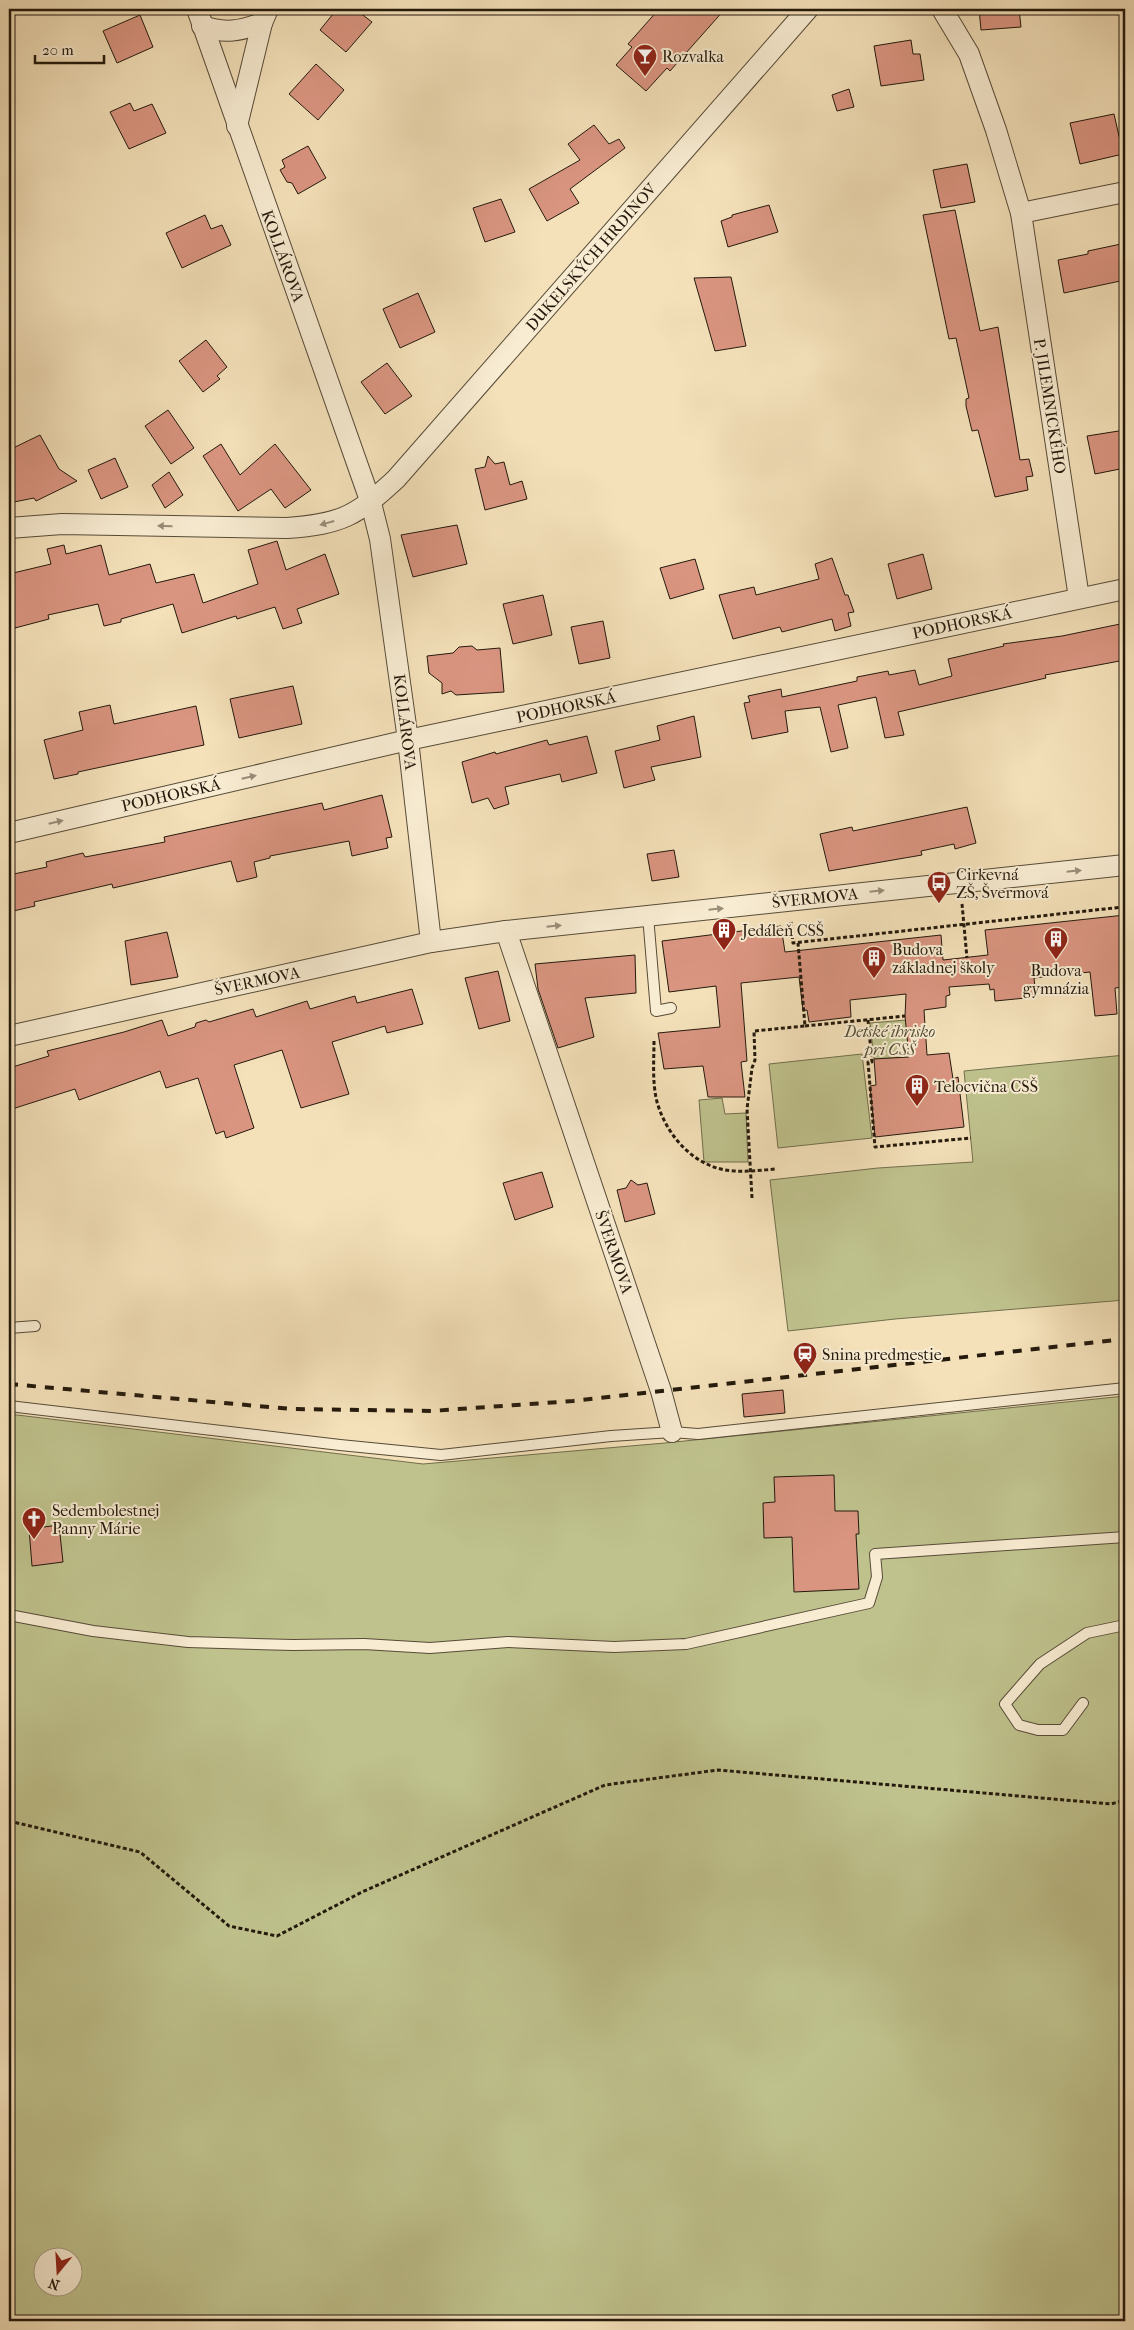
<svg xmlns="http://www.w3.org/2000/svg" width="1134" height="2330" font-family="'IM FELL French Canon',serif">
<style>
.green{fill:#bfc28d;stroke:#716e4c;fill-rule:evenodd}
.building{fill:#da9581;stroke:#23190c}
.lines{fill:none;stroke-linecap:round;stroke-linejoin:round}
.service-casing{stroke:#574b38;stroke-width:12}
.minor-casing{stroke:#574b38;stroke-width:22}
.path{stroke:#23190c;stroke-width:3;stroke-dasharray:4 2.5;stroke-linecap:butt}
.service{stroke:#f8ecd2;stroke-width:10}
.minor{stroke:#f8ecd2;stroke-width:20}
.rail{stroke:#23190c;stroke-width:4;stroke-dasharray:9 9;stroke-linecap:butt}
.oneway{fill:#988d79}
.labels{text-anchor:middle;dominant-baseline:central;stroke-width:4;stroke-linejoin:round;paint-order:stroke}
.poi-label{font-size:16px;fill:#23190c;stroke:#f8ecd2;text-anchor:start}
.street-label{font-size:16px;fill:#23190c;stroke:#f8ecd2}
.park-label{font-size:16px;font-style:italic;fill:#524c33;stroke:#f8ecd2}
</style>
<rect width="100%" height="100%" fill="#f4e1ba"/>
<filter id="stains"><feTurbulence type="fractalNoise" baseFrequency=".004" numOctaves="4"/><feColorMatrix values="0 0 0 0 .2 0 0 0 0 .09 0 0 0 0 .02 0 0 0 .5 -.17"/></filter>
<radialGradient id="worn" r=".72"><stop offset=".6" stop-color="#630" stop-opacity="0"/><stop offset="1" stop-color="#630" stop-opacity=".3"/></radialGradient>
<g class="green">
<path d="M 906,1020 L 909,1057 L 874,1059 L 870,1023 Z"/>
<path d="M 862,1054 L 872,1138 L 778,1148 L 769,1064 Z"/>
<path d="M 1125,1055 L 1125,1300 L 895,1319 L 788,1331 L 770,1180 L 878,1168 L 973,1162 L 964,1071 Z"/>
<path d="M 722,1098 L 725,1114 L 746,1113 L 748,1162 L 704,1162 L 699,1100 Z"/>
<path d="M 1125,1396 L 1125,2321 L 9,2321 L 9,1414 L 423,1464 L 665,1443 ZM 42,2258 L 72,2258 L 72,2288 L 42,2288 Z"/>
</g>
<g class="building">
<path d="M 337,9 L 355,9 L 372,22 L 346,52 L 320,30 Z"/>
<path d="M 659,9 L 725,9 L 670,71 L 667,68 L 646,91 L 616,65 L 632,47 L 628,44 Z"/>
<path d="M 979,9 L 1019,9 L 1021,27 L 981,30 Z"/>
<path d="M 140,15 L 153,47 L 117,63 L 103,31 Z"/>
<path d="M 911,40 L 913,54 L 920,54 L 924,80 L 881,86 L 874,46 Z"/>
<path d="M 316,64 L 344,90 L 318,120 L 289,94 Z"/>
<path d="M 849,89 L 854,107 L 837,111 L 832,95 Z"/>
<path d="M 130,103 L 134,111 L 152,104 L 166,133 L 129,149 L 110,112 Z"/>
<path d="M 1114,114 L 1123,154 L 1080,164 L 1070,123 Z"/>
<path d="M 594,125 L 609,144 L 619,139 L 625,148 L 570,189 L 579,203 L 547,221 L 529,189 L 580,160 L 568,144 Z"/>
<path d="M 308,146 L 326,178 L 298,194 L 292,183 L 287,182 L 280,170 L 285,167 L 282,160 Z"/>
<path d="M 967,164 L 975,202 L 941,208 L 933,170 Z"/>
<path d="M 501,199 L 515,232 L 485,242 L 473,208 Z"/>
<path d="M 769,205 L 778,232 L 728,247 L 721,221 L 732,217 L 732,215 Z"/>
<path d="M 955,210 L 980,331 L 998,327 L 1020,460 L 1029,459 L 1033,476 L 1026,477 L 1028,490 L 995,497 L 978,430 L 972,431 L 966,406 L 966,399 L 969,398 L 956,338 L 949,339 L 923,215 Z"/>
<path d="M 205,215 L 211,229 L 222,225 L 231,245 L 182,268 L 166,233 Z"/>
<path d="M 1121,244 L 1125,262 L 1125,280 L 1064,293 L 1058,260 L 1088,254 L 1088,251 Z"/>
<path d="M 731,277 L 746,346 L 715,351 L 694,278 Z"/>
<path d="M 418,293 L 435,332 L 400,348 L 383,309 Z"/>
<path d="M 206,340 L 227,367 L 217,376 L 220,379 L 203,392 L 179,361 Z"/>
<path d="M 387,363 L 412,396 L 385,414 L 361,382 Z"/>
<path d="M 168,410 L 194,448 L 171,464 L 145,426 Z"/>
<path d="M 1125,430 L 1125,468 L 1095,474 L 1087,436 Z"/>
<path d="M 40,435 L 59,469 L 77,481 L 36,501 L 34,498 L 9,503 L 9,450 Z"/>
<path d="M 221,444 L 240,475 L 275,444 L 311,490 L 285,508 L 271,489 L 238,511 L 203,456 Z"/>
<path d="M 488,456 L 495,464 L 504,462 L 510,485 L 522,481 L 527,499 L 485,510 L 475,469 L 485,467 Z"/>
<path d="M 115,458 L 128,487 L 101,499 L 88,470 Z"/>
<path d="M 169,472 L 183,495 L 165,508 L 152,485 Z"/>
<path d="M 457,525 L 467,564 L 413,577 L 401,535 Z"/>
<path d="M 277,541 L 286,570 L 325,554 L 339,594 L 297,609 L 302,623 L 283,629 L 275,607 L 237,619 L 236,616 L 182,633 L 173,604 L 121,619 L 121,622 L 104,626 L 98,604 L 48,615 L 49,619 L 15,628 L 9,607 L 9,574 L 51,564 L 47,549 L 64,545 L 66,554 L 101,545 L 109,575 L 150,564 L 156,583 L 194,574 L 203,603 L 258,584 L 248,550 Z"/>
<path d="M 923,554 L 932,589 L 897,599 L 888,564 Z"/>
<path d="M 832,558 L 845,595 L 848,595 L 854,612 L 848,613 L 851,626 L 835,631 L 832,619 L 782,632 L 780,627 L 733,639 L 719,595 L 754,587 L 756,595 L 819,579 L 815,564 Z"/>
<path d="M 695,559 L 704,589 L 670,599 L 660,568 Z"/>
<path d="M 543,595 L 552,635 L 513,644 L 503,604 Z"/>
<path d="M 603,621 L 610,658 L 579,664 L 571,627 Z"/>
<path d="M 1125,623 L 1125,660 L 1045,675 L 1046,678 L 898,712 L 904,735 L 885,738 L 876,697 L 838,705 L 848,748 L 831,752 L 820,707 L 785,711 L 788,732 L 752,739 L 744,703 L 750,702 L 748,696 L 781,689 L 782,697 L 857,681 L 857,677 L 888,671 L 889,675 L 915,670 L 919,685 L 952,676 L 948,659 L 1004,646 L 1003,644 L 1062,636 Z"/>
<path d="M 472,646 L 477,650 L 500,648 L 504,692 L 456,695 L 451,691 L 442,694 L 442,683 L 429,673 L 427,656 L 453,653 L 459,647 Z"/>
<path d="M 293,686 L 302,724 L 239,738 L 230,699 Z"/>
<path d="M 110,705 L 114,724 L 196,706 L 204,745 L 78,772 L 78,774 L 54,779 L 44,740 L 83,730 L 79,712 Z"/>
<path d="M 694,716 L 701,757 L 651,767 L 655,780 L 624,788 L 615,751 L 660,740 L 657,726 Z"/>
<path d="M 587,736 L 597,773 L 562,782 L 560,774 L 505,787 L 509,804 L 494,809 L 488,798 L 472,803 L 462,762 L 495,752 L 496,754 L 547,740 L 549,745 Z"/>
<path d="M 382,795 L 392,837 L 386,838 L 388,848 L 352,856 L 349,841 L 270,856 L 270,858 L 254,862 L 257,877 L 237,882 L 231,861 L 113,888 L 112,884 L 34,902 L 35,906 L 9,912 L 9,875 L 47,867 L 46,862 L 83,853 L 85,857 L 165,842 L 164,837 L 322,803 L 324,810 Z"/>
<path d="M 967,807 L 976,843 L 955,849 L 954,844 L 921,851 L 922,855 L 829,871 L 820,834 L 852,827 L 853,831 Z"/>
<path d="M 674,850 L 679,877 L 652,881 L 647,854 Z"/>
<path d="M 1125,915 L 1125,987 L 1115,988 L 1117,1014 L 1095,1016 L 1090,972 L 1034,978 L 1036,997 L 995,1001 L 994,989 L 990,990 L 989,984 L 949,987 L 950,995 L 946,996 L 946,1007 L 924,1010 L 927,1055 L 949,1053 L 953,1079 L 958,1077 L 964,1127 L 875,1137 L 870,1086 L 876,1085 L 874,1059 L 909,1057 L 905,1016 L 906,994 L 850,1000 L 851,1017 L 809,1022 L 807,1010 L 803,1011 L 799,977 L 741,983 L 747,1061 L 741,1062 L 745,1097 L 708,1097 L 703,1066 L 664,1069 L 658,1033 L 720,1027 L 716,986 L 669,992 L 662,941 L 781,926 L 785,952 L 941,935 L 943,960 L 988,955 L 985,930 Z"/>
<path d="M 167,932 L 178,977 L 131,985 L 125,941 Z"/>
<path d="M 635,955 L 636,993 L 585,998 L 594,1037 L 558,1048 L 538,989 L 535,964 Z"/>
<path d="M 498,971 L 510,1021 L 479,1029 L 465,978 Z"/>
<path d="M 412,989 L 423,1024 L 387,1033 L 385,1026 L 332,1042 L 349,1094 L 301,1108 L 282,1050 L 234,1065 L 254,1128 L 226,1138 L 224,1131 L 216,1134 L 198,1078 L 166,1088 L 160,1071 L 79,1100 L 75,1089 L 9,1110 L 9,1068 L 49,1056 L 47,1051 L 124,1032 L 162,1020 L 168,1036 L 195,1027 L 196,1023 L 206,1020 L 209,1022 L 253,1009 L 256,1017 L 307,1001 L 310,1009 L 355,996 L 357,1003 Z"/>
<path d="M 542,1172 L 553,1207 L 515,1220 L 503,1183 Z"/>
<path d="M 631,1180 L 638,1185 L 647,1183 L 655,1214 L 625,1222 L 617,1190 L 626,1188 Z"/>
<path d="M 783,1390 L 785,1413 L 744,1417 L 742,1394 Z"/>
<path d="M 834,1475 L 835,1511 L 858,1511 L 859,1534 L 856,1534 L 859,1589 L 794,1592 L 792,1537 L 764,1538 L 763,1503 L 775,1502 L 774,1477 Z"/>
<path d="M 59,1525 L 63,1562 L 32,1566 L 29,1529 Z"/>
</g>
<g class="lines">
<defs>
<g id="service">
<path d="M 648,916 L 656,1011 L 671,1008"/>
<path d="M 9,1328 L 35,1326"/>
<path d="M 9,1406 L 340,1445 L 441,1455 L 611,1436 L 672,1432 L 698,1434 L 1125,1388"/>
<path d="M 9,1615 L 93,1631 L 188,1642 L 293,1645 L 364,1644 L 430,1648 L 508,1642 L 614,1647 L 686,1644 L 869,1603 L 877,1577 L 875,1554 L 1125,1537"/>
<path d="M 1083,1703 L 1063,1730 L 1038,1730 L 1019,1725 L 1005,1704 L 1040,1664 L 1087,1633 L 1125,1625"/>
</g>
<g id="minor">
<path d="M 197,9 L 371,503 L 380,539 L 408,740 L 431,942"/>
<path d="M 942,9 L 969,54 L 996,130 L 1021,213 L 1079,598"/>
<path d="M 202,26 C 225,34 240,31 262,23 L 268,9"/>
<path d="M 237,126 L 262,23"/>
<path d="M 1021,213 L 1125,192"/>
<path d="M 9,528 L 62,524 L 287,528 C 342,524 356,516 396,479 L 808,9"/>
<path d="M 9,833 L 408,740 L 1125,589"/>
<path d="M 506,931 L 661,1391 L 672,1432"/>
<path d="M 9,1036 L 431,942 L 506,931 L 1125,865"/>
</g>
</defs>
<use href="#service" class="service-casing"/>
<use href="#minor" class="minor-casing"/>
<g class="path">
<path d="M 962,904 L 967,958"/>
<path d="M 791,922 L 793,943 L 1123,907"/>
<path d="M 868,1020 L 872,1062 L 868,1062 L 875,1147 L 971,1138"/>
<path d="M 805,1026 L 905,1016"/>
<path d="M 654,1041 C 654,1060 652,1082 657,1102 C 667,1137 696,1169 734,1171 C 748,1172 762,1170 776,1169"/>
<path d="M 752,1198 L 747,1109 L 752,1068 L 755,1060 L 754,1031 L 805,1026 L 798,943"/>
<path d="M 9,1821 L 140,1852 L 229,1926 L 277,1936 L 362,1892 L 605,1785 L 718,1770 L 1111,1804 L 1125,1800"/>
</g>
<use href="#service" class="service"/>
<use href="#minor" class="minor"/>
<path class="rail" d="M 9,1384 L 292,1409 L 431,1411 L 573,1401 L 1125,1339"/>
</g>
<defs><path id="oneway-solid" d="M-6-.8H1V-3.2L6.5 0L1 3.2V.8H-6Z" transform="scale(1.25)"/></defs>
<g class="oneway">
<use href="#oneway-solid" transform="translate(327 523) rotate(164)"/>
<use href="#oneway-solid" transform="translate(165 526) rotate(-179)"/>
<use href="#oneway-solid" transform="translate(249 777) rotate(-13)"/>
<use href="#oneway-solid" transform="translate(56 822) rotate(-13)"/>
<use href="#oneway-solid" transform="translate(1074 871) rotate(-6)"/>
<use href="#oneway-solid" transform="translate(877 891) rotate(-6)"/>
<use href="#oneway-solid" transform="translate(716 909) rotate(-6)"/>
<use href="#oneway-solid" transform="translate(554 926) rotate(-6)"/>
</g>
<defs>
<symbol id="bar-pin" viewBox="-11 -11 22 30"><path d="M0 17L-7.5 6A9.5 9.5 0 1 1 7.5 6Z" fill="#8f2418" stroke="#f8ecd2"/><path d="M-6-5H6L.8 .8V4.5H3.5V6h-7V4.5H-.8V.8Z" fill="#fff"/></symbol>
<symbol id="bus-pin" viewBox="-11 -11 22 30"><path d="M0 17L-7.5 6A9.5 9.5 0 1 1 7.5 6Z" fill="#8f2418" stroke="#f8ecd2"/><path d="M-5-6H5V4H4V6H2V4H-2V6H-4V4H-5ZM-3.5-4V0h7V-4ZM-3.5 1.2v1.5H-2V1.2ZM2 1.2v1.5H3.5V1.2Z" fill="#fff"/></symbol>
<symbol id="building-pin" viewBox="-11 -11 22 30"><path d="M0 17L-7.5 6A9.5 9.5 0 1 1 7.5 6Z" fill="#8f2418" stroke="#f8ecd2"/><path d="M-4-6H4V6H1V3H-1V6H-4ZM-2.5-4.3h1.7v1.8h-1.7ZM.8-4.3h1.7v1.8H.8ZM-2.5-1h1.7V.8h-1.7ZM.8-1h1.7V.8H.8Z" fill="#fff"/></symbol>
<symbol id="station-pin" viewBox="-11 -11 22 30"><path d="M0 17L-7.5 6A9.5 9.5 0 1 1 7.5 6Z" fill="#8f2418" stroke="#f8ecd2"/><path d="M-3-6H3Q5-6 5-4V2Q5 4 3 4L4.5 6H3L1.5 4h-3L-3 6H-4.5L-3 4Q-5 4-5 2V-4Q-5-6-3-6ZM-3.5-4v3h7v-3ZM-3.5 1v1.5H-2V1ZM2 1v1.5H3.5V1Z" fill="#fff"/></symbol>
<symbol id="church-pin" viewBox="-11 -11 22 30"><path d="M0 17L-7.5 6A9.5 9.5 0 1 1 7.5 6Z" fill="#8f2418" stroke="#f8ecd2"/><path d="M-1.2-6h2.4v3.5h3.3v2.4h-3.3V6h-2.4V-.1h-3.3v-2.4h3.3Z" fill="#fff"/></symbol>
</defs>
<g fill-rule="evenodd">
<use href="#bar-pin" x="631" y="42" width="28" height="38"/>
<use href="#bus-pin" x="925" y="869" width="28" height="38"/>
<use href="#building-pin" x="710" y="916" width="28" height="38"/>
<use href="#building-pin" x="1042" y="925" width="28" height="38"/>
<use href="#building-pin" x="860" y="944" width="28" height="38"/>
<use href="#building-pin" x="903" y="1072" width="28" height="38"/>
<use href="#station-pin" x="791" y="1340" width="28" height="38"/>
<use href="#church-pin" x="20" y="1505" width="28" height="38"/>
</g>
<g class="labels">
<g class="poi-label">
<text x="662" y="56">Rozvalka</text>
<text x="956" y="874">Cirkevná<tspan x="956" dy="18">ZŠ, Švermová</tspan></text>
<text x="742" y="930">Jedáleň CSŠ</text>
<text x="892" y="949">Budova<tspan x="892" dy="18">základnej školy</tspan></text>
<text x="1056" y="970" text-anchor="middle">Budova<tspan x="1056" dy="18">gymnázia</tspan></text>
<text x="934" y="1086">Telocvična CSŠ</text>
<text x="822" y="1354">Snina predmestie</text>
<text x="52" y="1510">Sedembolestnej<tspan x="52" dy="18">Panny Márie</tspan></text>
</g>
<g class="street-label">
<text transform="translate(283 256) rotate(70)">KOLLÁROVA</text>
<text transform="translate(591 257) rotate(-49)">DUKELSKÝCH HRDINOV</text>
<text transform="translate(1050 406) rotate(81)">P. JILEMNICKÉHO</text>
<text transform="translate(962 623) rotate(-12)">PODHORSKÁ</text>
<text transform="translate(566 707) rotate(-12)">PODHORSKÁ</text>
<text transform="translate(405 722) rotate(83)">KOLLÁROVA</text>
<text transform="translate(171 795) rotate(-13)">PODHORSKÁ</text>
<text transform="translate(815 898) rotate(-6)">ŠVERMOVA</text>
<text transform="translate(257 981) rotate(-12)">ŠVERMOVA</text>
<text transform="translate(614 1252) rotate(71)">ŠVERMOVA</text>
</g>
<g class="park-label">
<text x="890" y="1031">Detské ihrisko<tspan x="890" dy="18">pri CSŠ</tspan></text>
</g>
</g>
<rect width="1134" height="2330" fill="none" stroke="#f4e1ba" stroke-width="30"/>
<rect x="10" y="10" width="1114" height="2310" fill="none" stroke="#23190c" stroke-width="2.5"/>
<rect x="15" y="15" width="1104" height="2300" fill="none" stroke="#23190c"/>
<g transform="translate(58 2272) rotate(198)"><circle r="24" fill="#f8ecd2" stroke="#a39883"/>
<path d="M0-4L9 19L0 12L-9 19Z" fill="#8f2418"/>
<text y="-8" font-size="14" font-weight="bold" text-anchor="middle" fill="#23190c">N</text>
</g>
<path d="M35 55v8h69v-8" fill="none" stroke="#23190c" stroke-width="2.5"/>
<text x="42" y="55" font-size="15" fill="#23190c" stroke="#f8ecd2" stroke-width="4" paint-order="stroke">20 m</text>
<rect width="100%" height="100%" filter="url(#stains)"/>
<rect width="100%" height="100%" fill="url(#worn)"/>
</svg>
